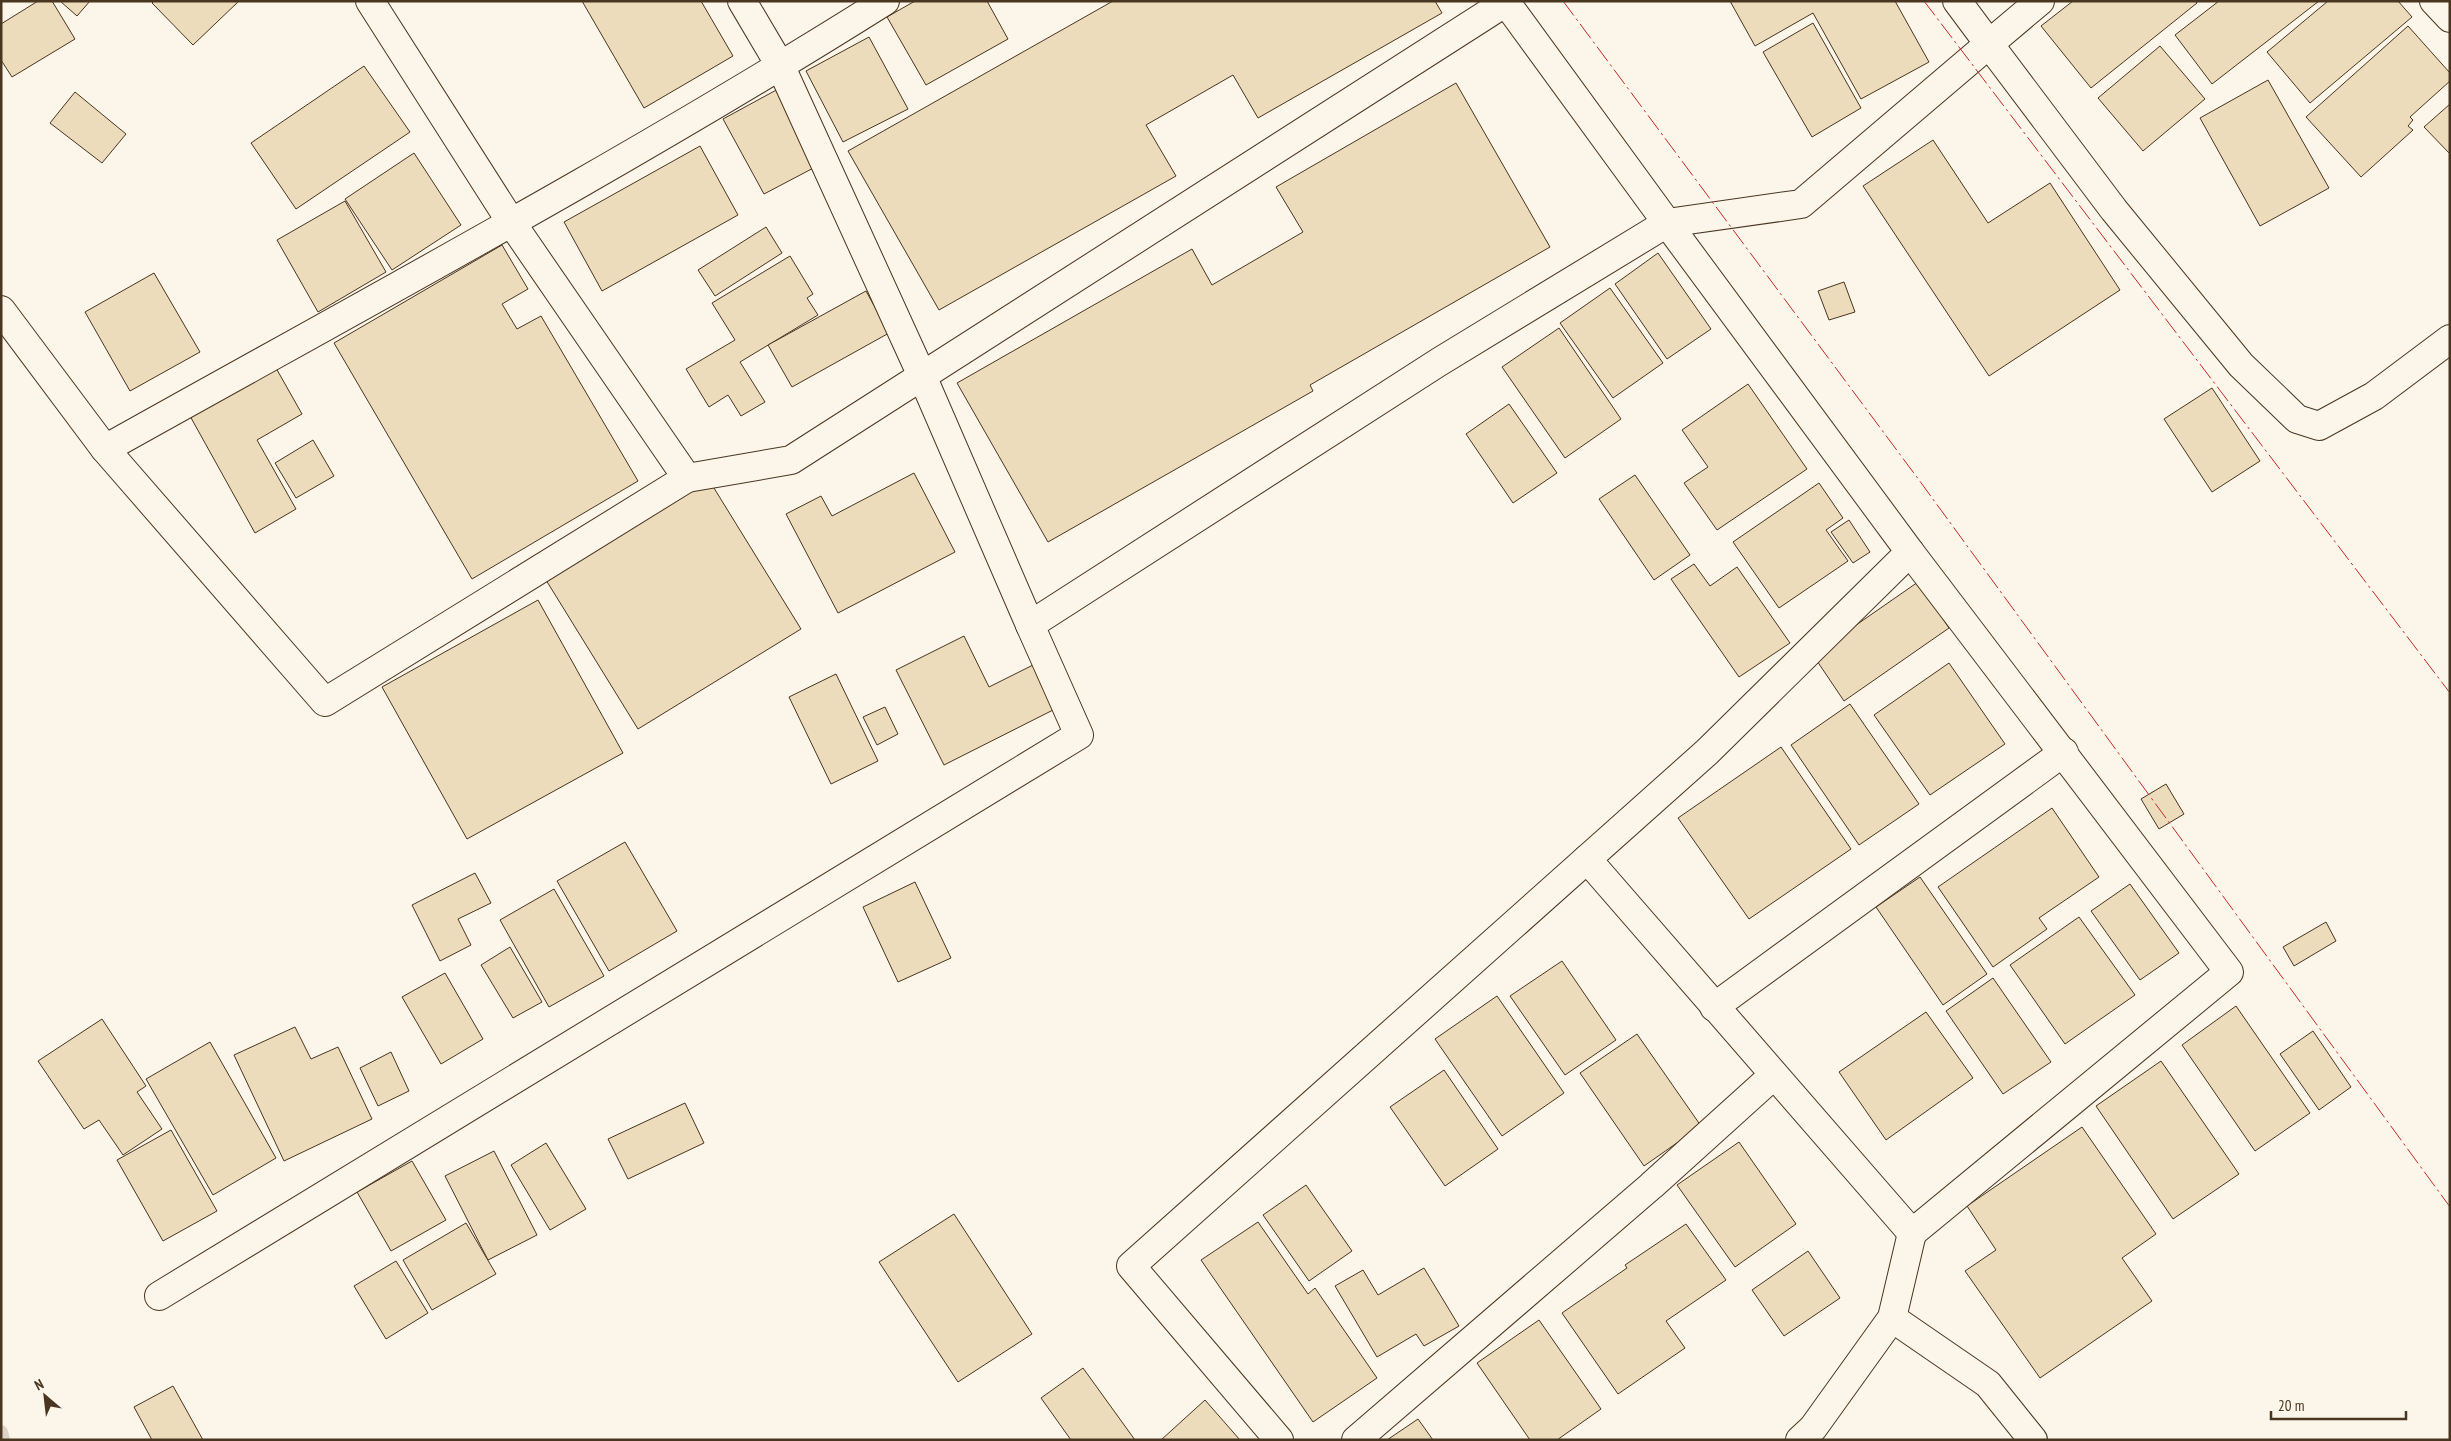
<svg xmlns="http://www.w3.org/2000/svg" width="2451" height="1441" font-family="'PT Sans Narrow',sans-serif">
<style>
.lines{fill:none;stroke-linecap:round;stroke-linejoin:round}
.stream{stroke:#dcd4c6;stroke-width:14}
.building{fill:#ecdcbc;stroke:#4a3520}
.minor-casing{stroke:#4a3520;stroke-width:30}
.minor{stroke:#fbf6e9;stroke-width:28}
.power{stroke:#c62828;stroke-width:1;stroke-dasharray:18 4 2.5 4;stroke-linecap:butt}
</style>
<rect width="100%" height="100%" fill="#fbf6e9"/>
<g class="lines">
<path class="stream" d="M 1,1432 L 3,1440"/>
</g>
<g class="building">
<path d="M 38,1 L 52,1 L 75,39 L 12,77 L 1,60 L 1,24 Z"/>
<path d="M 60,1 L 90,1 L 77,16 Z"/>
<path d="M 154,1 L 239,1 L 193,45 L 152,3 Z"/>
<path d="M 582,1 L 701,1 L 733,56 L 644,108 Z"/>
<path d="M 915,1 L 987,1 L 1008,39 L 926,85 L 887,17 Z"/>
<path d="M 1113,1 L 1435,1 L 1442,13 L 1258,118 L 1233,75 L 1146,125 L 1176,176 L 939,310 L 848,151 Z"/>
<path d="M 1730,1 L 1895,1 L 1929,62 L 1861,99 L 1813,13 L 1755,46 Z"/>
<path d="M 2073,1 L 2196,1 L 2197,3 L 2091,88 L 2041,26 Z"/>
<path d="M 2219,1 L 2319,1 L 2212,84 L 2175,35 Z"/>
<path d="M 2328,1 L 2398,1 L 2412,17 L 2310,103 L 2267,52 Z"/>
<path d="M 1813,23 L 1861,108 L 1812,137 L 1763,52 Z"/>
<path d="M 2408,26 L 2450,73 L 2450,81 L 2410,117 L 2413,120 L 2408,126 L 2413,130 L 2361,177 L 2306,117 Z"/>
<path d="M 869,37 L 908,109 L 843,142 L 806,71 Z"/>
<path d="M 2160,46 L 2205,99 L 2143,151 L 2098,98 Z"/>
<path d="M 364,66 L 410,132 L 296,209 L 251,143 Z"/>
<path d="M 2268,80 L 2329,188 L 2260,226 L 2200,118 Z"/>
<path d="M 1456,83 L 1550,247 L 1310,385 L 1313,391 L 1048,542 L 957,383 L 1192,249 L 1212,285 L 1303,232 L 1276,187 Z"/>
<path d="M 780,88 L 821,164 L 764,194 L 723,119 Z"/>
<path d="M 75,92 L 126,134 L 102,163 L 50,123 Z"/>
<path d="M 2450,104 L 2450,154 L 2424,127 Z"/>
<path d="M 1933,140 L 1988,223 L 2050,183 L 2120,290 L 1989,376 L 1863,186 Z"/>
<path d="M 700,146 L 738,215 L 602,291 L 564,222 Z"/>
<path d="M 414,153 L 461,225 L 392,270 L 345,199 Z"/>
<path d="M 345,201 L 386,272 L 318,312 L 277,240 Z"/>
<path d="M 766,227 L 782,253 L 715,296 L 698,270 Z"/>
<path d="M 502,245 L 528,289 L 502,304 L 517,329 L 541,316 L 638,481 L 472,579 L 334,343 Z"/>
<path d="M 1658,253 L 1711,329 L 1667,359 L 1615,284 Z"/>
<path d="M 790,256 L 813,294 L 807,298 L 818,315 L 740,362 L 765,402 L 741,416 L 728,395 L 709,407 L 686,369 L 735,340 L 712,303 Z"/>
<path d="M 154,273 L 200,352 L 130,391 L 85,312 Z"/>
<path d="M 1844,282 L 1855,312 L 1829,320 L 1818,291 Z"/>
<path d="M 1610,288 L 1663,363 L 1613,398 L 1560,323 Z"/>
<path d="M 866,291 L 889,333 L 792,387 L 768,345 Z"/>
<path d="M 1559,328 L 1621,419 L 1565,458 L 1502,367 Z"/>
<path d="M 276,368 L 302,414 L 257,440 L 296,509 L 255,533 L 190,416 Z"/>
<path d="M 1748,384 L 1807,469 L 1717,530 L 1684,483 L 1708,467 L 1682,430 Z"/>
<path d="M 2212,388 L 2260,461 L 2212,492 L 2164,419 Z"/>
<path d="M 1509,404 L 1557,473 L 1513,503 L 1466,434 Z"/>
<path d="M 313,440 L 334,476 L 296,498 L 275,463 Z"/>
<path d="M 914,473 L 955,552 L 838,613 L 786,514 L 821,496 L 832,516 Z"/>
<path d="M 1635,475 L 1690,555 L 1654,580 L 1599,499 Z"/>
<path d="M 709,480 L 801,629 L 638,729 L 546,580 Z"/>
<path d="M 1819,483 L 1843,518 L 1826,530 L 1848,561 L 1779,608 L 1733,542 Z"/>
<path d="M 1849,520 L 1870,552 L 1853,563 L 1831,532 Z"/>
<path d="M 1694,564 L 1710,586 L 1737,567 L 1790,643 L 1739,677 L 1671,579 Z"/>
<path d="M 1918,582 L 1949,628 L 1844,701 L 1813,655 Z"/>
<path d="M 538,600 L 623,753 L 467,839 L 382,687 Z"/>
<path d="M 964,636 L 989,687 L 1035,664 L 1057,708 L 944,765 L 896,670 Z"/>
<path d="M 1949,663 L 2005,744 L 1930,795 L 1874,715 Z"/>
<path d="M 836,674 L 878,761 L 831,784 L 789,697 Z"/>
<path d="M 1850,704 L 1919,804 L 1859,845 L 1791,745 Z"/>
<path d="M 885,707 L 898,734 L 877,745 L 863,717 Z"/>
<path d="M 1781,747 L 1851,849 L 1749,919 L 1678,818 Z"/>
<path d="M 2166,784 L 2184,814 L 2159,829 L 2141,799 Z"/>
<path d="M 2052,808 L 2099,877 L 2039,918 L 2047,929 L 1993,967 L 1938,887 Z"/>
<path d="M 625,842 L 677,931 L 609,971 L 557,881 Z"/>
<path d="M 475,873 L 491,903 L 458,919 L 471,945 L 440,961 L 412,905 Z"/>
<path d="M 1920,877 L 1987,974 L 1943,1005 L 1876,907 Z"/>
<path d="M 915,882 L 951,958 L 898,982 L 863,907 Z"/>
<path d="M 2130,884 L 2179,953 L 2140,980 L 2091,911 Z"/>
<path d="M 554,889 L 604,976 L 549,1007 L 500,920 Z"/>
<path d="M 2079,917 L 2135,995 L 2065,1044 L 2010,965 Z"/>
<path d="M 2326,922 L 2336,941 L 2294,966 L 2283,947 Z"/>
<path d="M 510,947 L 542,1002 L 513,1018 L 481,965 Z"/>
<path d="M 1562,961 L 1616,1040 L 1565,1075 L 1510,996 Z"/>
<path d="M 445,973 L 483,1039 L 441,1064 L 402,997 Z"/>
<path d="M 1993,978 L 2051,1062 L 2003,1094 L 1946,1011 Z"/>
<path d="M 1497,996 L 1564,1093 L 1502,1136 L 1435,1039 Z"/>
<path d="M 2236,1006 L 2310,1113 L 2255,1151 L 2182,1045 Z"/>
<path d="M 1926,1012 L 1973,1078 L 1886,1140 L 1839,1072 Z"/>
<path d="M 102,1019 L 146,1086 L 137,1092 L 162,1129 L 123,1155 L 99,1120 L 84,1129 L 38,1061 Z"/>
<path d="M 295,1027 L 311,1059 L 338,1047 L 372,1119 L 284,1161 L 234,1055 Z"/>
<path d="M 2313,1031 L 2351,1087 L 2319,1110 L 2280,1054 Z"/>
<path d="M 1637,1034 L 1701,1126 L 1644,1166 L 1580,1073 Z"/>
<path d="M 210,1042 L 276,1158 L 213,1195 L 146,1079 Z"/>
<path d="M 391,1052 L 409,1091 L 378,1106 L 360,1068 Z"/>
<path d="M 2161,1061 L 2239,1174 L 2173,1219 L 2096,1106 Z"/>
<path d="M 1444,1070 L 1498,1149 L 1445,1186 L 1390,1107 Z"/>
<path d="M 685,1103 L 704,1143 L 628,1179 L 608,1139 Z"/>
<path d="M 2082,1127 L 2156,1234 L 2122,1258 L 2152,1301 L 2040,1378 L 1965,1271 L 1996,1250 L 1967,1206 Z"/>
<path d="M 171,1130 L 217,1211 L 163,1241 L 117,1160 Z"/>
<path d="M 1739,1142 L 1796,1224 L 1735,1267 L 1677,1185 Z"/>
<path d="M 546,1143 L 586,1209 L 550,1230 L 511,1165 Z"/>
<path d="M 494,1151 L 537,1235 L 488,1260 L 445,1176 Z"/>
<path d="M 412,1161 L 446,1220 L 391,1251 L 357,1192 Z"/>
<path d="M 1306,1185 L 1352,1251 L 1309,1281 L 1263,1215 Z"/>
<path d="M 954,1214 L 1032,1334 L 958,1382 L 879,1262 Z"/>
<path d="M 1258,1222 L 1308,1294 L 1315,1288 L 1377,1378 L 1313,1422 L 1201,1260 Z"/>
<path d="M 466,1223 L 496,1274 L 432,1310 L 403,1260 Z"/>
<path d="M 1686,1224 L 1726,1280 L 1666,1321 L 1685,1348 L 1618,1394 L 1562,1313 L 1627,1268 L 1625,1265 Z"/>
<path d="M 1808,1251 L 1840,1298 L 1784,1336 L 1752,1290 Z"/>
<path d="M 396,1261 L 428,1313 L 386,1339 L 354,1286 Z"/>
<path d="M 1424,1268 L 1459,1326 L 1424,1346 L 1416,1334 L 1377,1357 L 1335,1286 L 1363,1270 L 1378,1295 Z"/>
<path d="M 1539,1320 L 1601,1409 L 1557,1440 L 1530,1440 L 1477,1363 Z"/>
<path d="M 1083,1368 L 1135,1440 L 1071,1440 L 1041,1398 Z"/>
<path d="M 173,1386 L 203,1440 L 152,1440 L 134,1407 Z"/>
<path d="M 1205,1400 L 1240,1440 L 1161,1440 Z"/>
<path d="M 1418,1419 L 1433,1440 L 1387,1440 Z"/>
</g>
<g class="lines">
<defs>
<g id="minor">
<path d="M 370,1 L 511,222 L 687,478 L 791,460 L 1506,2"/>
<path d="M 742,1 L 781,67 L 923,378 L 1030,625"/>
<path d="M 1957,1 L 1989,44 L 2040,1"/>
<path d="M 2434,1 L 2450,18"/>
<path d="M 1,310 L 105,449 L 325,702 L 687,478"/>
<path d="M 105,449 C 366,303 631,161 885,1"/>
<path d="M 1587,859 L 1912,1233 L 2229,972 L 1910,552"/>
<path d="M 1714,1007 L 2064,752"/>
<path d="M 159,1296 L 1079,735 L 1030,625 L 1439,362 L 1667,223 L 1505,1"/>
<path d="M 1892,1318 L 1988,1384 L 2033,1440"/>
<path d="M 1279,1440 L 1131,1266 L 1707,752 L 1910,552 L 1667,223 L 1801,204 L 1989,44 L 2114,210 L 2241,365 L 2297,419 L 2319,426 L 2374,396 L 2450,339"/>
<path d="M 1356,1440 L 1651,1186 L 1774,1075"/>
<path d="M 1800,1440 L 1813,1428 L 1892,1318 L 1912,1233"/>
</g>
</defs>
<use href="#minor" class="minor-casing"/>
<use href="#minor" class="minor"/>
<g class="power">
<path d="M 1563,1 L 1919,480 L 2450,1207"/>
<path d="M 1924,1 L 2450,693"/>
</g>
</g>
<rect width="2451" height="1441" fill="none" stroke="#4a3520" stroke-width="5"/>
<g transform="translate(45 1396) rotate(332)" stroke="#fbf6e9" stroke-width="4" paint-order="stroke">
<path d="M0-4L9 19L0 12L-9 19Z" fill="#4a3520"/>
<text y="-8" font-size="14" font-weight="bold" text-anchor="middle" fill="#4a3520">N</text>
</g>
<path d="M2271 1411v8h135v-8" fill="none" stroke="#4a3520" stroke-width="2.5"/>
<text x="2278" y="1411" font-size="15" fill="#4a3520" stroke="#fbf6e9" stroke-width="4" paint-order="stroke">20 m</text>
</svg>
